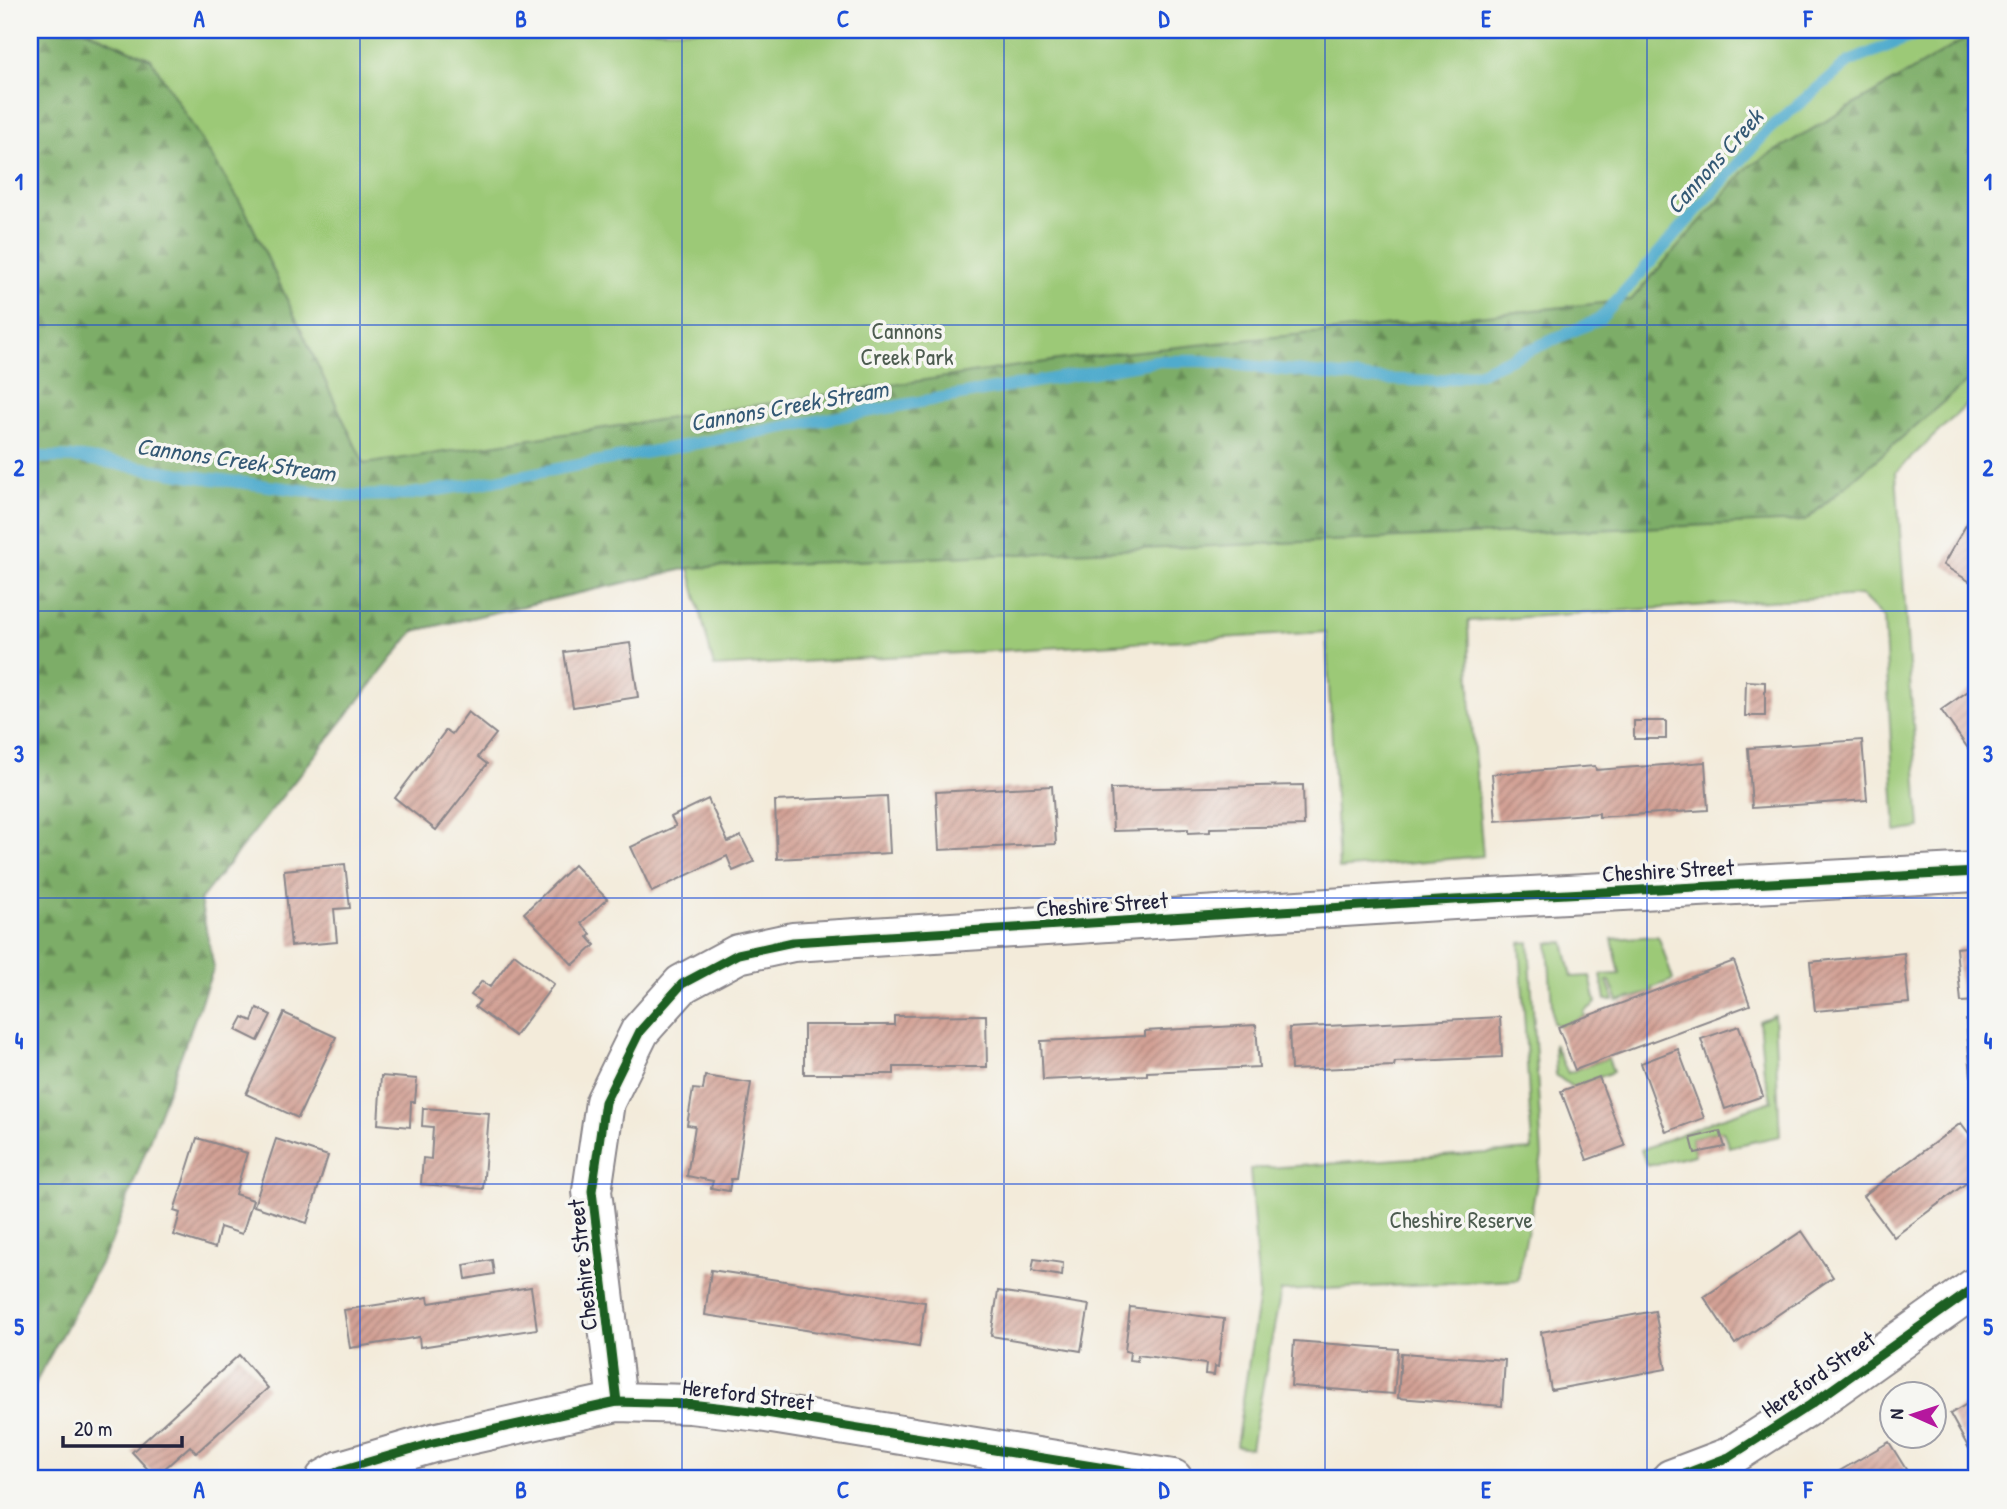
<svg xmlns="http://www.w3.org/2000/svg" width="2007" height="1509" font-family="'Patrick Hand',sans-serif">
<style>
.green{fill:#9cc977;stroke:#5f7659;stroke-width:2}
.forest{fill:url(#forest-firs);stroke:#506852;stroke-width:2}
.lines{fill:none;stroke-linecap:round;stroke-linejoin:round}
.stream{stroke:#4fabcd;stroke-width:12}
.building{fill:url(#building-hatch)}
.minor-casing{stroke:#8a868a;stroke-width:42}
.minor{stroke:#fff;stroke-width:38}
.cycleway-casing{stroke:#f6f6f2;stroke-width:13}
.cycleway{stroke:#1b5e20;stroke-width:9}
.grid{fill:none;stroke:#1d4ed8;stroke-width:2;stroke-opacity:0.55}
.labels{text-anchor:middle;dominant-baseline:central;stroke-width:7;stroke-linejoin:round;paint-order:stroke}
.park-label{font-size:23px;fill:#4d5c50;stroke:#f6f6f2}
.street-label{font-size:23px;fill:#22223b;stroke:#f6f6f2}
.water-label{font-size:24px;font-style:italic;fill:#345975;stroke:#f6f6f2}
.neatline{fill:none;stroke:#1d4ed8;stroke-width:2.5}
.grid-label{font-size:23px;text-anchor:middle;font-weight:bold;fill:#1d4ed8}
</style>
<defs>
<pattern id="forest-firs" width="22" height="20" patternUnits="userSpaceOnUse" patternTransform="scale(1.75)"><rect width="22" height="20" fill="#7dad68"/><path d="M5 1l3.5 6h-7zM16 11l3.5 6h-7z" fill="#668c57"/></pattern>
<pattern id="building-hatch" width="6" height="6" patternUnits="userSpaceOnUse" patternTransform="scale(1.75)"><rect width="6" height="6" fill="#d3a195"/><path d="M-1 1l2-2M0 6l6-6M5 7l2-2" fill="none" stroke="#ab837b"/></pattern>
</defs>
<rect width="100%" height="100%" fill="#f6f6f2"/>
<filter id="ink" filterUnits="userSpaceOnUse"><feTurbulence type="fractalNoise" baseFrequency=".0143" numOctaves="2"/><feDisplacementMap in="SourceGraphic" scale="14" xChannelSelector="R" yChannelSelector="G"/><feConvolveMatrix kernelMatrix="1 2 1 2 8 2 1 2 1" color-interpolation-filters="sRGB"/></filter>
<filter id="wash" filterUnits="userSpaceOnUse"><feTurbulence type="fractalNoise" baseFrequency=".00686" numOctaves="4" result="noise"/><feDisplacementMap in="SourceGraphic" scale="28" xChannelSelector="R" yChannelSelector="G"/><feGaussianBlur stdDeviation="1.57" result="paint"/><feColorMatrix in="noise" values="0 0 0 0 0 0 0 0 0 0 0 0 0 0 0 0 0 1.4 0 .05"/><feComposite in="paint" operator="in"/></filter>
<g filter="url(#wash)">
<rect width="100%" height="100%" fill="#f3ebda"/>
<g class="green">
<path d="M 85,30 L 1977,30 L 1977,395 L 1896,472 L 1920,828 L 1896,832 L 1884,618 L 1861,595 L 1468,621 L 1471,714 L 1483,856 L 1339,869 L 1326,632 L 714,667 L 689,568 L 413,631 L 151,59 Z"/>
<path d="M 1657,936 L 1659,938 L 1673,980 L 1652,988 L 1653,992 L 1618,1001 L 1610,981 L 1607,981 L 1614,1000 L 1605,1000 L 1601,975 L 1620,974 L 1612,939 Z"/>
<path d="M 1529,942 L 1542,1156 L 1518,1280 L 1281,1291 L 1251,1448 L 1236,1446 L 1259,1295 L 1250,1169 L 1532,1150 L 1520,943 Z"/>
<path d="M 1564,942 L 1572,977 L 1590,976 L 1596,1003 L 1584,1012 L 1585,1017 L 1560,1026 L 1553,1023 L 1548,943 Z"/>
<path d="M 1774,1015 L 1780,1136 L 1729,1147 L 1723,1131 L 1720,1131 L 1691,1138 L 1695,1155 L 1647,1166 L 1641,1150 L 1718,1119 L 1772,1101 L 1764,1072 L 1759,1021 Z"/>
<path d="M 1554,1044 L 1568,1073 L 1608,1058 L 1613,1072 L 1572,1087 L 1556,1075 Z"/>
</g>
<path class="forest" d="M 30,30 L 85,30 L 151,59 L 245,210 L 364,464 L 1072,358 L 1631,300 L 1748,167 L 1967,38 L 1977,36 L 1977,373 L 1805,521 L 689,568 L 414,631 L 200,900 L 214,967 L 111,1243 L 30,1393 Z"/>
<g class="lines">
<path class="stream" d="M 30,459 L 43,457 L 82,458 L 206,478 L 348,496 L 405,495 L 476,484 L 936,399 L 1156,361 L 1203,361 L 1370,379 L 1438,381 L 1480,372 L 1600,319 L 1769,129 L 1849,62 L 1926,30"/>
</g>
<g id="blocks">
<g class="building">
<path d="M 1969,520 L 1977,525 L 1977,586 L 1943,565 Z"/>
<path d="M 630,643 L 638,697 L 573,707 L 564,652 Z"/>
<path d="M 1746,681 L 1765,682 L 1765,716 L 1745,716 Z"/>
<path d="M 1977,685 L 1977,761 L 1941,710 Z"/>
<path d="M 468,712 L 496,734 L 478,757 L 487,764 L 436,830 L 395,798 L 446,730 L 452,734 Z"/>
<rect x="1634" y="721" width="32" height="18"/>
<path d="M 1862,740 L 1867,800 L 1752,808 L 1748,748 Z"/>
<path d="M 1705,762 L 1708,810 L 1599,817 L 1599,813 L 1496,821 L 1492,774 L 1595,766 L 1596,770 Z"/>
<path d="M 1303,785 L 1304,826 L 1210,828 L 1210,832 L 1188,833 L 1188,829 L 1113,831 L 1111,789 Z"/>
<path d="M 1052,786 L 1056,844 L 939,850 L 936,792 Z"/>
<path d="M 887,796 L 890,853 L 777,859 L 775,801 Z"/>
<path d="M 708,799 L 728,842 L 741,836 L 754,862 L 733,871 L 727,856 L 652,892 L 631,847 L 676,826 L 671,817 Z"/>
<path d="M 345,864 L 350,908 L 334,909 L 337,942 L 291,946 L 284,870 Z"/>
<path d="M 574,865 L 607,899 L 581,923 L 591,934 L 588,937 L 595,945 L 573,965 L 524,913 Z"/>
<path d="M 1977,946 L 1977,1001 L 1961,1002 L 1956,948 Z"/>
<path d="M 1904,953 L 1909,1003 L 1815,1011 L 1810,962 Z"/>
<path d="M 514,954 L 554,984 L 515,1036 L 475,1007 L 480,1001 L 471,995 L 482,981 L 490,987 Z"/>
<path d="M 1734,961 L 1750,1005 L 1575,1070 L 1558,1027 Z"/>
<path d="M 257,1008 L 271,1015 L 258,1041 L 236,1030 L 243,1017 L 252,1021 Z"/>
<path d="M 284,1013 L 336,1037 L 298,1118 L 246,1094 Z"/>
<path d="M 986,1015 L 987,1067 L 894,1067 L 894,1074 L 804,1074 L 804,1025 L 894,1025 L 894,1016 Z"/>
<path d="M 1500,1017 L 1502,1057 L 1395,1062 L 1394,1066 L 1291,1070 L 1289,1028 Z"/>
<path d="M 1966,1020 L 1977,1020 L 1977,1076 L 1971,1076 Z"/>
<path d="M 1256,1025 L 1259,1067 L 1147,1072 L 1147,1075 L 1043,1080 L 1041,1041 L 1145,1036 L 1145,1031 Z"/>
<path d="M 1739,1026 L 1763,1096 L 1725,1109 L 1701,1039 Z"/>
<path d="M 1678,1049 L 1704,1118 L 1666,1132 L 1641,1063 Z"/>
<path d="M 381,1076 L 417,1079 L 415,1102 L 411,1102 L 410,1127 L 378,1124 Z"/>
<path d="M 705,1076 L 751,1083 L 736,1179 L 731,1179 L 729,1191 L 711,1188 L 713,1181 L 687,1176 L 695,1126 L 687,1125 L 693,1089 L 703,1090 Z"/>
<path d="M 1599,1077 L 1625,1146 L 1587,1160 L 1561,1091 Z"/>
<path d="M 423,1108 L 489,1113 L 483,1189 L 421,1184 L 423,1158 L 431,1159 L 433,1127 L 422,1126 Z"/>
<path d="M 1961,1123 L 1977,1144 L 1977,1175 L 1894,1237 L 1863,1196 Z"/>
<path d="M 1720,1131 L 1725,1147 L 1695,1153 L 1691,1138 Z"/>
<path d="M 197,1138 L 247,1153 L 235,1194 L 253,1200 L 242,1234 L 220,1227 L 215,1248 L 174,1235 L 180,1213 L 174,1211 Z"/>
<path d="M 276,1139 L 328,1156 L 307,1223 L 254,1206 Z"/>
<path d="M 1802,1231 L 1833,1277 L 1735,1344 L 1704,1297 Z"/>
<path d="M 1034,1259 L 1063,1263 L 1062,1276 L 1032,1271 Z"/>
<path d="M 492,1260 L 494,1274 L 466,1279 L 464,1265 Z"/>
<path d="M 711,1270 L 925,1302 L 919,1347 L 705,1315 Z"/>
<path d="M 531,1287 L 537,1329 L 420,1347 L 419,1337 L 350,1348 L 344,1310 L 428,1297 L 429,1303 Z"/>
<path d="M 998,1291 L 1089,1305 L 1081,1351 L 991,1336 Z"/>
<path d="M 1130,1307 L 1224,1319 L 1218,1367 L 1215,1366 L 1214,1375 L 1205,1374 L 1206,1364 L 1138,1355 L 1137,1361 L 1129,1360 L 1130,1352 L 1125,1351 Z"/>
<path d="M 1655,1311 L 1666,1369 L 1551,1390 L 1541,1332 Z"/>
<path d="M 1294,1341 L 1398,1349 L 1394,1394 L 1291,1386 Z"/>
<path d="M 1401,1353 L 1505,1360 L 1502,1406 L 1398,1398 Z"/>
<path d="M 239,1355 L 268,1388 L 196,1453 L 190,1446 L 155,1477 L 132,1452 Z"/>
<path d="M 1977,1398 L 1977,1451 L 1972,1454 L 1950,1414 Z"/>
<path d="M 1889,1442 L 1912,1479 L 1826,1479 Z"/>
</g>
</g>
</g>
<g filter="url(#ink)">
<use href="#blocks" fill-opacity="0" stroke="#8a868a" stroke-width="2"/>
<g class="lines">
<defs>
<g id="minor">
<path d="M 617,1402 L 592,1191 L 605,1102 L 640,1031 L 682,984 L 738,954 L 793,942 L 1454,900 L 1977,872"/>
<path d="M 325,1479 L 341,1470 L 433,1443 L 617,1402 L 690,1404 L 760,1412 L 1173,1479"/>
<path d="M 1671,1479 L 1729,1457 L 1810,1405 L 1977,1286"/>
</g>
</defs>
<use href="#minor" class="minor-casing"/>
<use href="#minor" class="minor"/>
<defs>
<g id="cycleway">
<path d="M 617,1402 L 592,1191 L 605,1102 L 640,1031 L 682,984 L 738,954 L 793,942 L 1454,900 L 1977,872"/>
<path d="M 325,1479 L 341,1470 L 433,1443 L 617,1402 L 690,1404 L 760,1412 L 1173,1479"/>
<path d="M 1671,1479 L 1729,1457 L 1810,1405 L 1977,1286"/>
</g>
</defs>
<use href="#cycleway" class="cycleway-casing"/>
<use href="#cycleway" class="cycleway"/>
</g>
</g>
<path class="grid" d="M 360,30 L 360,1479M 682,30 L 682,1479M 1004,30 L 1004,1479M 1325,30 L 1325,1479M 1647,30 L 1647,1479M 30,325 L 1977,325M 30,611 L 1977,611M 30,898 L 1977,898M 30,1184 L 1977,1184"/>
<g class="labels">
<g class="park-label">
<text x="907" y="330">Cannons<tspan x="907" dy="26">Creek Park</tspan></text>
<text x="1461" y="1219">Cheshire Reserve</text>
</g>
<g class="street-label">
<text transform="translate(1668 870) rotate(-3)">Cheshire Street</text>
<text transform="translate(1102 904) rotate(-4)">Cheshire Street</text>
<text transform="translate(582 1265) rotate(-96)">Cheshire Street</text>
<text transform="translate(1818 1374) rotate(-35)">Hereford Street</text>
<text transform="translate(748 1394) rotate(7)">Hereford Street</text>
</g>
<g class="water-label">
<text transform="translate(1714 161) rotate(-48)">Cannons Creek</text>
<text transform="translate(789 405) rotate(-10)">Cannons Creek Stream</text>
<text transform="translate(236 459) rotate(8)">Cannons Creek Stream</text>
</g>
</g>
<rect width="2007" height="1509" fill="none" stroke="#f6f6f2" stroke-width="77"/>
<g transform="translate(1913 1415) rotate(273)"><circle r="33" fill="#f6f6f2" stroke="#a1a1a9" stroke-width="2"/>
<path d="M0-5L12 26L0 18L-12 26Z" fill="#b5179e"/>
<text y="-10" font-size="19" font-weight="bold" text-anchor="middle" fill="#22223b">N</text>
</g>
<path d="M63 1436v10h119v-10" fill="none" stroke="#22223b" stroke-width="3.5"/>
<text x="74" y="1436" font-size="21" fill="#22223b" stroke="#f6f6f2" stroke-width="5" paint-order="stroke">20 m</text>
<rect x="38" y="38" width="1930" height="1432" class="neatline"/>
<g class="grid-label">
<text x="199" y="27">A</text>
<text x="521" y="27">B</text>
<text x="843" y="27">C</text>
<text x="1164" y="27">D</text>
<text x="1486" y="27">E</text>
<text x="1808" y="27">F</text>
<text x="19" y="190">1</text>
<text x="1988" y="190">1</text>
<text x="19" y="476">2</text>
<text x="1988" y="476">2</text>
<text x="19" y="762">3</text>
<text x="1988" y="762">3</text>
<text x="19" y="1049">4</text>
<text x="1988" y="1049">4</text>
<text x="19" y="1335">5</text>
<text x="1988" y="1335">5</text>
<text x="199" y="1498">A</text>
<text x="521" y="1498">B</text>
<text x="843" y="1498">C</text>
<text x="1164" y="1498">D</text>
<text x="1486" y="1498">E</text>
<text x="1808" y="1498">F</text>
</g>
</svg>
